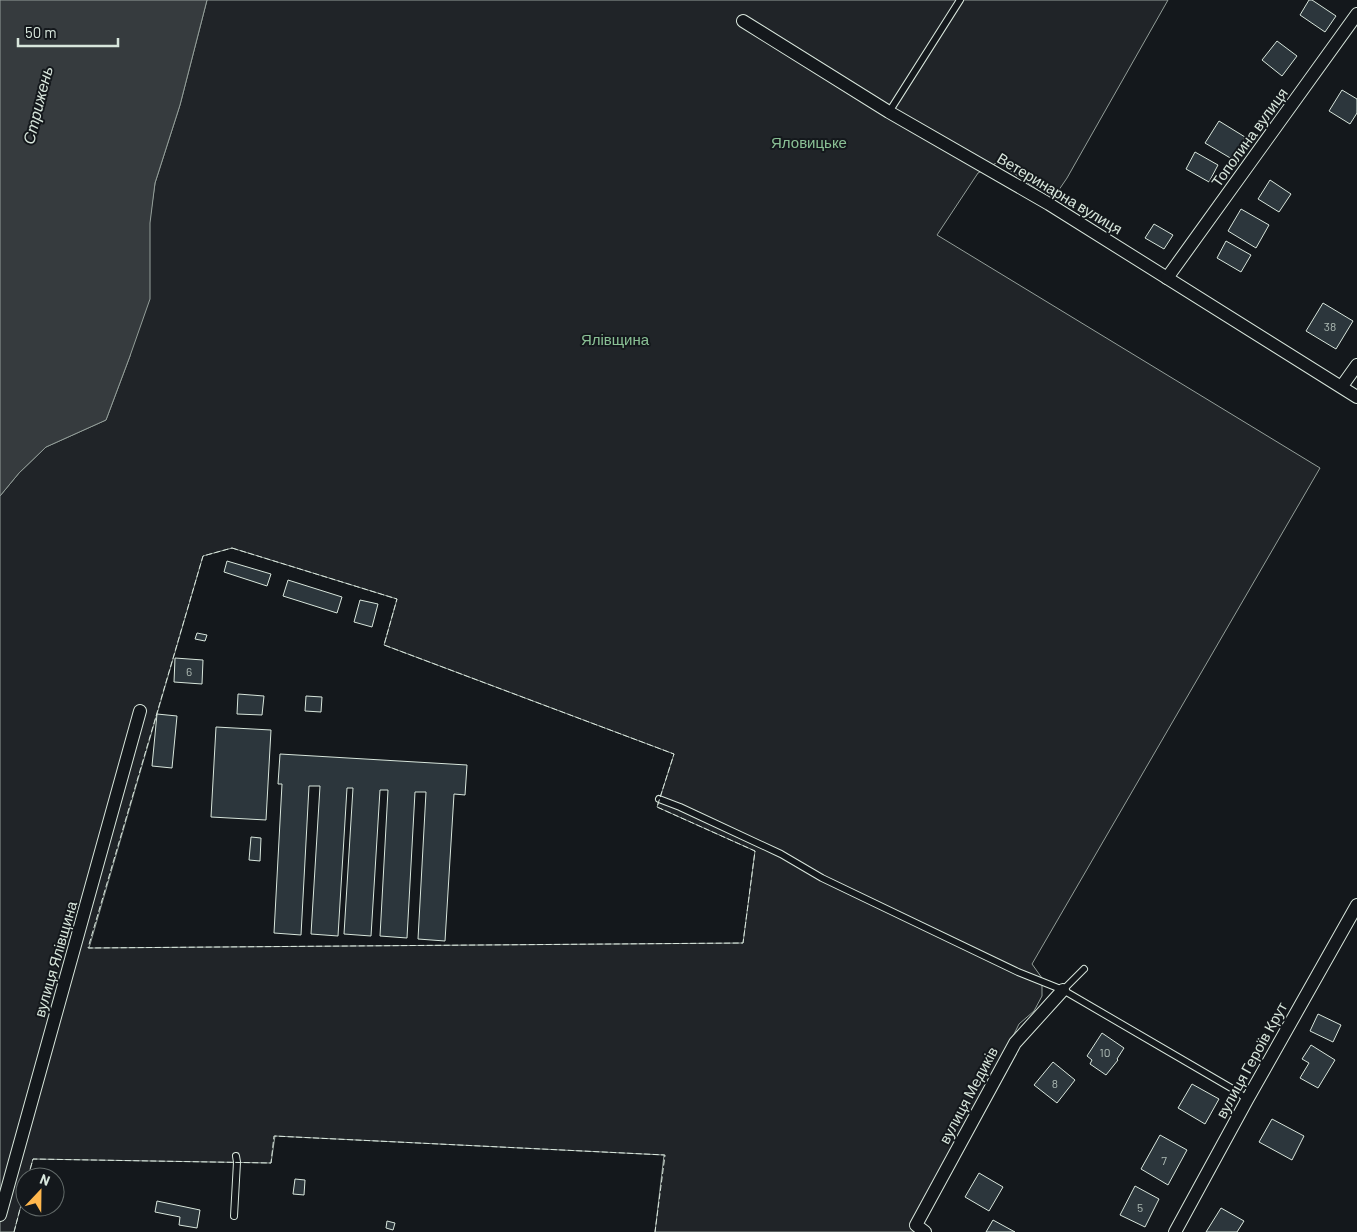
<svg xmlns="http://www.w3.org/2000/svg" width="1357" height="1232" font-family="Barlow,sans-serif">
<style>
.green{fill:#202428;stroke:#939e99;fill-rule:evenodd}
.water{fill:#363b3e;stroke:#939e99}
.building{fill:#2c363c;stroke:#d8e6dc}
.lines{fill:none;stroke-linecap:round;stroke-linejoin:round}
.lane-casing{stroke:#d8e6dc;stroke-width:8}
.street-casing{stroke:#d8e6dc;stroke-width:14}
.lane{stroke:#14181c;stroke-width:6}
.street{stroke:#14181c;stroke-width:12}
.fence{stroke:#d8e6dc;stroke-width:1;stroke-dasharray:6 2.5;stroke-linecap:butt}
.labels{text-anchor:middle;dominant-baseline:central;stroke-width:4;stroke-linejoin:round;paint-order:stroke}
.number-label{font-size:12px;fill:#adbab4}
.street-label{font-size:15px;fill:#d8e6dc;stroke:#14181c}
.park-label{font-size:15px;fill:#8ac095;stroke:#14181c}
.water-label{font-size:16px;font-style:italic;fill:#d8e6dc;stroke:#14181c}
</style>
<rect width="100%" height="100%" fill="#14181c"/>
<path class="green" d="M 207,0 L 1168,0 L 1067,178 L 1052,200 L 998,162 L 978,173 L 937,235 L 1320,468 L 1032,964 L 1042,978 L 1042,996 L 1034,1011 L 1019,1024 L 917,1232 L 655,1232 L 664,1155 L 275,1136 L 271,1163 L 33,1159 L 28,1177 L 25,1177 L 25,1190 L 14,1232 L 0,1232 L 0,496 L 19,473 L 46,447 L 106,420 L 130,356 L 155,183 L 180,105 ZM 232,548 L 397,599 L 384,645 L 674,754 L 657,807 L 755,851 L 743,943 L 89,948 L 203,556 Z"/>
<path class="water" d="M 0,0 L 207,0 L 180,105 L 155,183 L 150,223 L 150,299 L 130,356 L 106,420 L 46,447 L 19,473 L 0,496 Z"/>
<g class="building">
<path d="M 1309,0 L 1312,0 L 1336,16 L 1325,32 L 1300,15 Z"/>
<path d="M 1277,41 L 1297,56 L 1282,76 L 1262,60 Z"/>
<path d="M 1342,90 L 1357,99 L 1357,113 L 1350,124 L 1329,111 Z"/>
<path d="M 1219,121 L 1245,137 L 1232,159 L 1205,143 Z"/>
<path d="M 1195,152 L 1218,165 L 1209,182 L 1186,169 Z"/>
<path d="M 1270,180 L 1291,194 L 1279,212 L 1258,199 Z"/>
<path d="M 1241,209 L 1269,225 L 1256,248 L 1228,231 Z"/>
<path d="M 1154,224 L 1173,235 L 1164,249 L 1145,238 Z"/>
<path d="M 1226,241 L 1251,255 L 1241,272 L 1217,258 Z"/>
<path d="M 1323,303 L 1353,321 L 1336,349 L 1306,331 Z"/>
<path d="M 227,561 L 271,574 L 267,586 L 224,572 Z"/>
<path d="M 288,580 L 342,597 L 337,613 L 283,596 Z"/>
<path d="M 360,600 L 378,604 L 372,627 L 354,622 Z"/>
<path d="M 197,633 L 207,635 L 205,641 L 195,639 Z"/>
<path d="M 175,658 L 203,660 L 202,684 L 174,682 Z"/>
<path d="M 238,694 L 264,696 L 262,715 L 237,714 Z"/>
<path d="M 306,696 L 322,697 L 321,712 L 305,711 Z"/>
<path d="M 157,714 L 177,716 L 172,768 L 152,766 Z"/>
<path d="M 216,727 L 271,730 L 266,820 L 211,817 Z"/>
<path d="M 280,754 L 467,765 L 465,795 L 454,794 L 445,941 L 418,939 L 426,792 L 415,792 L 407,938 L 380,936 L 388,790 L 380,790 L 371,936 L 344,934 L 353,788 L 347,788 L 338,936 L 311,934 L 320,786 L 309,786 L 301,935 L 274,933 L 282,784 L 278,784 Z"/>
<path d="M 251,837 L 261,838 L 260,861 L 249,860 Z"/>
<path d="M 1318,1014 L 1341,1025 L 1333,1042 L 1310,1031 Z"/>
<path d="M 1102,1033 L 1124,1048 L 1117,1059 L 1118,1060 L 1106,1075 L 1090,1064 L 1092,1060 L 1087,1056 Z"/>
<path d="M 1311,1045 L 1335,1060 L 1318,1088 L 1300,1078 L 1309,1063 L 1302,1059 Z"/>
<path d="M 1053,1062 L 1075,1080 L 1057,1103 L 1034,1085 Z"/>
<path d="M 1192,1084 L 1219,1099 L 1205,1124 L 1178,1108 Z"/>
<path d="M 1272,1119 L 1304,1136 L 1292,1160 L 1259,1142 Z"/>
<path d="M 1160,1135 L 1187,1150 L 1168,1185 L 1141,1169 Z"/>
<path d="M 979,1173 L 1003,1187 L 989,1211 L 965,1197 Z"/>
<path d="M 295,1179 L 305,1180 L 304,1195 L 293,1194 Z"/>
<path d="M 1135,1186 L 1159,1199 L 1145,1227 L 1120,1215 Z"/>
<path d="M 157,1201 L 200,1210 L 197,1228 L 179,1225 L 180,1217 L 155,1212 Z"/>
<path d="M 1221,1208 L 1244,1221 L 1237,1232 L 1206,1232 Z"/>
<path d="M 993,1220 L 1015,1232 L 986,1232 Z"/>
<path d="M 387,1221 L 395,1223 L 393,1230 L 386,1228 Z"/>
</g>
<g class="lines">
<defs>
<g id="lane">
<path d="M 889,112 L 960,0"/>
<path d="M 659,799 L 680,807 L 781,854 L 822,878 L 1018,972 L 1063,990 L 1238,1092 L 1247,1100"/>
<path d="M 1063,990 L 1084,969"/>
<path d="M 234,1216 L 237,1162 L 236,1156"/>
</g>
<g id="street">
<path d="M 743,21 L 889,112 L 1049,204 L 1357,397"/>
<path d="M 1167,278 L 1357,14"/>
<path d="M 1342,386 L 1357,365"/>
<path d="M 0,1215 L 140,711"/>
<path d="M 925,1232 L 916,1225 L 1015,1043 L 1063,990"/>
<path d="M 1175,1232 L 1247,1100 L 1357,905"/>
</g>
</defs>
<use href="#lane" class="lane-casing"/>
<use href="#street" class="street-casing"/>
<use href="#lane" class="lane"/>
<use href="#street" class="street"/>
<g class="fence">
<path d="M 232,548 L 397,599 L 384,645 L 674,754 L 657,807 L 755,851 L 743,943 L 88,948 L 203,556 Z"/>
<path d="M 28,1177 L 33,1159 L 271,1163 L 274,1136 L 665,1155 L 655,1232"/>
<path d="M 14,1232 L 25,1190"/>
</g>
</g>
<g class="labels">
<g class="number-label">
<text x="1330" y="326">38</text>
<text x="189" y="671">6</text>
<text x="1105" y="1052">10</text>
<text x="1055" y="1083">8</text>
<text x="1164" y="1160">7</text>
<text x="1140" y="1207">5</text>
</g>
<g class="street-label">
<text transform="translate(1249 137) rotate(-54)">Тополина вулиця</text>
<text transform="translate(1060 193) rotate(31)">Ветеринарна вулиця</text>
<text transform="translate(55 959) rotate(-74)">вулиця Ялівщина</text>
<text transform="translate(1251 1060) rotate(-61)">вулиця Героїв Крут</text>
<text transform="translate(968 1095) rotate(-62)">вулиця Медиків</text>
</g>
<g class="park-label">
<text x="809" y="142">Яловицьке</text>
<text x="615" y="339">Ялівщина</text>
</g>
<g class="water-label">
<text transform="translate(37 105) rotate(-76)">Стрижень</text>
</g>
</g>
<g transform="translate(40 1192) rotate(22)"><circle r="24" fill="#14181c" stroke="#626a69"/>
<path d="M0-4L9 19L0 12L-9 19Z" fill="#ffb74d"/>
<text y="-8" font-size="14" font-weight="bold" text-anchor="middle" fill="#d8e6dc">N</text>
</g>
<path d="M18 38v8h100v-8" fill="none" stroke="#d8e6dc" stroke-width="2.5"/>
<text x="25" y="38" font-size="15" fill="#d8e6dc" stroke="#14181c" stroke-width="4" paint-order="stroke">50 m</text>
</svg>
